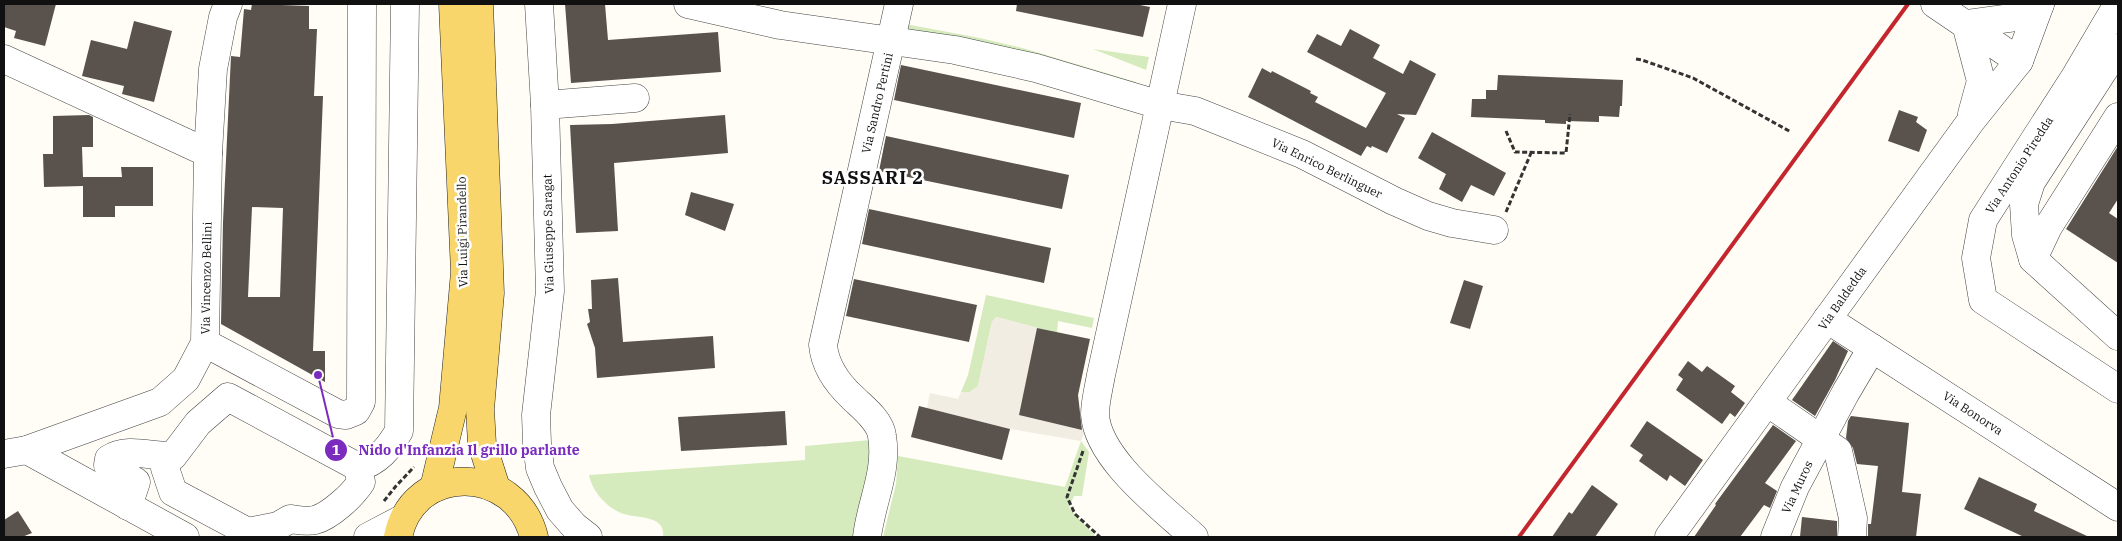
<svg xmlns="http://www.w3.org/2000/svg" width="2122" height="541" font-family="'IBM Plex Serif',serif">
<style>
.green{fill:#d5ebbd}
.plaza{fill:#f1ede2}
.building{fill:#5a524d;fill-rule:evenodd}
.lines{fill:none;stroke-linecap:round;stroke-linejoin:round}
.minor-casing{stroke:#444;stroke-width:29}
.major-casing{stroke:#222;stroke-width:29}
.path{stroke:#333;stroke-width:3;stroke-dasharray:5 2.5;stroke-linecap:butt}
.minor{stroke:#fff;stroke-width:28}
.major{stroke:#f9d66b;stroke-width:28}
.rail{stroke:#c4262e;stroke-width:4}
.labels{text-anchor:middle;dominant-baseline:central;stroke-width:5;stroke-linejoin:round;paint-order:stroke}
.street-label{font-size:12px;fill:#111;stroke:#fff}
.district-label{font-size:18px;font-weight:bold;letter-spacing:1px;fill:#111;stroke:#fff}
.leader{fill:none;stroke:#7b2cbf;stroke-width:2}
.callout-dot{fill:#7b2cbf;stroke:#fff;stroke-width:2}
.mark-label{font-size:15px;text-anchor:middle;font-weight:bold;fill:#fff}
.callout-label{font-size:14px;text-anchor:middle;font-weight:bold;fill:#7b2cbf;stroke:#fff;stroke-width:5;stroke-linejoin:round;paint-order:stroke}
</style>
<rect width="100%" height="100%" fill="#fffdf5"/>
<g class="green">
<path d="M 905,24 L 980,38 L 1026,49 L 1136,82 L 1139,91 L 903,34 Z"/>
<path d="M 1093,49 L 1149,57 L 1146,70 Z"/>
<path d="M 986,295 L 1094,318 L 1092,328 L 1058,321 L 1057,333 L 996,317 L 992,322 L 978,386 L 970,392 L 961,392 L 968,375 Z"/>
<path d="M 870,440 L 873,451 L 859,537 L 663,537 C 666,514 636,519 621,513 C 606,507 592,491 589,475 L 805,460 L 805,446 Z"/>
<path d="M 1081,441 L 1089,452 L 1082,496 L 1074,496 L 1069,508 L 1096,537 L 883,537 L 896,484 L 898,456 L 1065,487 Z"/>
</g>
<path class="plaza" d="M 996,317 L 1037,328 L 1020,415 L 1085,431 L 1081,441 L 1010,429 L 927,408 L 930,393 L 958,399 L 961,392 L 970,392 L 978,386 L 992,322 Z"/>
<g class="building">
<path d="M 4,4 L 56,4 L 45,46 L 14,38 L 16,31 L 4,27 Z"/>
<path d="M 252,4 L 309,6 L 309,29 L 317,29 L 314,96 L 323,96 L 313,351 L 325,351 L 325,382 L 221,324 L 223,222 L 231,56 L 240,57 L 244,9 L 251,10 ZM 252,207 L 283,208 L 280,297 L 248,297 Z"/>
<path d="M 565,4 L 605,4 L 608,40 L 718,32 L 721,72 L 571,83 Z"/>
<path d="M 1017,4 L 1135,4 L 1150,7 L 1143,37 L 1016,11 Z"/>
<path d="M 134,21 L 172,31 L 154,102 L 122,94 L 124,86 L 82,76 L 91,40 L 127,49 Z"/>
<path d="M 1350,29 L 1380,45 L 1373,58 L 1403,74 L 1410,60 L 1436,74 L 1416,115 L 1397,114 L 1405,118 L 1387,153 L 1372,146 L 1371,148 L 1367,146 L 1361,156 L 1248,97 L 1262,68 L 1271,73 L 1272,71 L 1311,91 L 1310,93 L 1318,97 L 1315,102 L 1366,128 L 1386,93 L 1307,52 L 1317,34 L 1341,46 Z"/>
<path d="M 901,65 L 1081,103 L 1074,138 L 894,100 Z"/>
<path d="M 1498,75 L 1623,80 L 1622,106 L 1620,106 L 1619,117 L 1599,116 L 1599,122 L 1566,121 L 1566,124 L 1545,123 L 1545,120 L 1471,117 L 1472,99 L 1486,99 L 1486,90 L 1497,90 Z"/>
<path d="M 1899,110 L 1918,117 L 1916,122 L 1927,130 L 1919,152 L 1888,141 Z"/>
<path d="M 89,115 L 93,117 L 93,147 L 82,147 L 83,177 L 122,177 L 121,167 L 153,167 L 153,206 L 115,206 L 115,217 L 83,217 L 83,186 L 44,187 L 43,154 L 53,154 L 53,116 Z"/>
<path d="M 725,115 L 728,153 L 614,163 L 618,231 L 576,233 L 570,125 L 612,124 Z"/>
<path d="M 1432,132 L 1506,173 L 1494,196 L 1471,185 L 1462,202 L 1439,189 L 1446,174 L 1418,158 Z"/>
<path d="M 886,136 L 1069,175 L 1062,209 L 879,171 Z"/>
<path d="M 2118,146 L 2118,199 L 2109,213 L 2118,219 L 2118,263 L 2066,229 Z"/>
<path d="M 691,192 L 734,204 L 725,231 L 685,215 Z"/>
<path d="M 869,209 L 1051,248 L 1044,283 L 862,244 Z"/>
<path d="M 618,278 L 623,342 L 713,336 L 715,368 L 597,378 L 595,348 L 587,324 L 590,322 L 588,309 L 592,309 L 591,280 Z"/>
<path d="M 854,279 L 977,305 L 969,342 L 846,316 Z"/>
<path d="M 1464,280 L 1483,286 L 1470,329 L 1450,323 Z"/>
<path d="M 1037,328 L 1090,339 L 1078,395 L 1082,430 L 1019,415 Z"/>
<path d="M 1833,341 L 1848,351 L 1835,380 L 1815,416 L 1792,400 Z"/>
<path d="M 1688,361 L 1702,372 L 1707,366 L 1735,386 L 1731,392 L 1745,403 L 1735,417 L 1730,413 L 1722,424 L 1676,390 L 1683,379 L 1678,375 Z"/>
<path d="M 919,406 L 1010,429 L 1002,460 L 911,437 Z"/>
<path d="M 785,411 L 787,445 L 681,451 L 678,417 Z"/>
<path d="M 1851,416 L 1909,423 L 1902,492 L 1921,494 L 1916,537 L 1868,537 L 1868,524 L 1871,524 L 1878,466 L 1857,464 L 1853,448 L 1846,438 L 1848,421 Z"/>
<path d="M 1647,421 L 1703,460 L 1685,486 L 1670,475 L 1667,481 L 1639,461 L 1643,455 L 1630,446 Z"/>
<path d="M 1773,425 L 1796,441 L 1765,483 L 1777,491 L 1770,508 L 1764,505 L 1740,537 L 1694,537 L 1716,505 L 1715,504 Z"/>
<path d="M 1979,477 L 2037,504 L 2034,511 L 2089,537 L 2024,537 L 1964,509 Z"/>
<path d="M 1592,485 L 1618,504 L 1595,537 L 1552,537 L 1569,512 L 1572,514 Z"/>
<path d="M 18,511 L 32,533 L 22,537 L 4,537 L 4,520 Z"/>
<path d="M 1802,517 L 1837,521 L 1837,537 L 1800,537 Z"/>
</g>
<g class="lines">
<defs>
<g id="minor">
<path d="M 539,4 L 545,105 L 550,291 L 536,415 L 537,443 L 540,468 L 548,487 L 560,510 L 574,526 L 588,537"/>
<path d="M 688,4 L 780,25 L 955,50 L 1036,68 L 1160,105 L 1195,111 L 1302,154 L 1394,201 L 1428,216 L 1452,223 L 1494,230"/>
<path d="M 1182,4 L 1101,375 C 1099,387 1095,402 1095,414 C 1097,459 1163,508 1194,537"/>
<path d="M 1935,4 L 2019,61"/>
<path d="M 2118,4 L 2075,77 L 1983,220 L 1976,258 L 1983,300 L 2118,389"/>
<path d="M 1966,24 L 1981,81 L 1972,114"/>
<path d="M 1966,24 L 2010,18 L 2040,4"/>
<path d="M 2118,48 L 2031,182 L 2024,204 L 2026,235 L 2033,259 L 2118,336"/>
<path d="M 4,59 L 208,153"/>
<path d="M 545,105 L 635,98"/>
<path d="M 2033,259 L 2048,227 L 2118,117"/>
<path d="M 1827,319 L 2118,507"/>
<path d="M 205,343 L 338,414 L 346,415 L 356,411 L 361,402 L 362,4"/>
<path d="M 1767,402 L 1838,451 L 1853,518 L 1852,537"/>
<path d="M 27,450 L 185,537"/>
<path d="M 4,454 L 27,450 L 160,402 L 186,379 L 205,343 L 208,153 L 213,69 L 223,17 L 228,4"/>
<path d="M 165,468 L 173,492 L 248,532 L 278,526 L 290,519 C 298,520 306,522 315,520 C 330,516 353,495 361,482 L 358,467"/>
<path d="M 128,506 L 136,482 L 108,465 L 109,459 C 127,447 153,457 173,456 L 198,423 L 228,397 L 358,467 C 378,462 389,448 399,431 L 405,4"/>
<path d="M 368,537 L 404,518"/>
<path d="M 867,537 C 871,502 888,472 882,436 C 880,420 862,407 852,397 C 837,383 825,366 823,345 L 899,4"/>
<path d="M 1669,537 L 1971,121 L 2019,61 L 2040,4"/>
<path d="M 1775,537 L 1795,487 L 1846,392 L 1872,348"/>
</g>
<g id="major">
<path d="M 479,4 L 490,293 L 480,409 L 482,444 L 496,488"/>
<path d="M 434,488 L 453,408 L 465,272 L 453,4"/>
<path d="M 398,537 C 413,462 516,464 534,537"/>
</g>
</defs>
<use href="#minor" class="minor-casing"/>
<use href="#major" class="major-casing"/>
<g class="path">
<path d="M 1636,59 L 1642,60 L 1693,78 L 1791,132"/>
<path d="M 1506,131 L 1515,152 L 1566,153 L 1570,114"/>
<path d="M 1506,212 L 1531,153"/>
<path d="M 1083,451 L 1067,497 L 1075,514 L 1100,537"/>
<path d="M 384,501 L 396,486 L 414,467"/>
</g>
<use href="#minor" class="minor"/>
<use href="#major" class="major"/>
<path class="rail" d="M 1519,537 L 1908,4"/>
</g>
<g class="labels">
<g class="street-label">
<text transform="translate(877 103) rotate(-77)">Via Sandro Pertini</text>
<text transform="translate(2019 165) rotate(-57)">Via Antonio Piredda</text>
<text transform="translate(1327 168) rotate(26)">Via Enrico Berlinguer</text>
<text transform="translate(462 232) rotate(-91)">Via Luigi Pirandello</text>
<text transform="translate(548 234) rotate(-91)">Via Giuseppe Saragat</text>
<text transform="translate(206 278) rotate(-89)">Via Vincenzo Bellini</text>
<text transform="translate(1842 298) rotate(-55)">Via Baldedda</text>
<text transform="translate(1973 413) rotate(33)">Via Bonorva</text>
<text transform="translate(1797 487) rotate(-65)">Via Muros</text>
</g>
<g class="district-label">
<text x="873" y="177">SASSARI 2</text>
</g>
</g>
<path class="leader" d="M318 375L336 450"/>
<g class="callout-dot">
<circle cx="318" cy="375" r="5"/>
<circle cx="336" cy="450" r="12"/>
</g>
<g class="mark-label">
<text x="336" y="455">1</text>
</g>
<g class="callout-label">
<text x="469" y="455">Nido d'Infanzia Il grillo parlante</text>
</g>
<rect width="2122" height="541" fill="none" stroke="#111111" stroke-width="10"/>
</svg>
